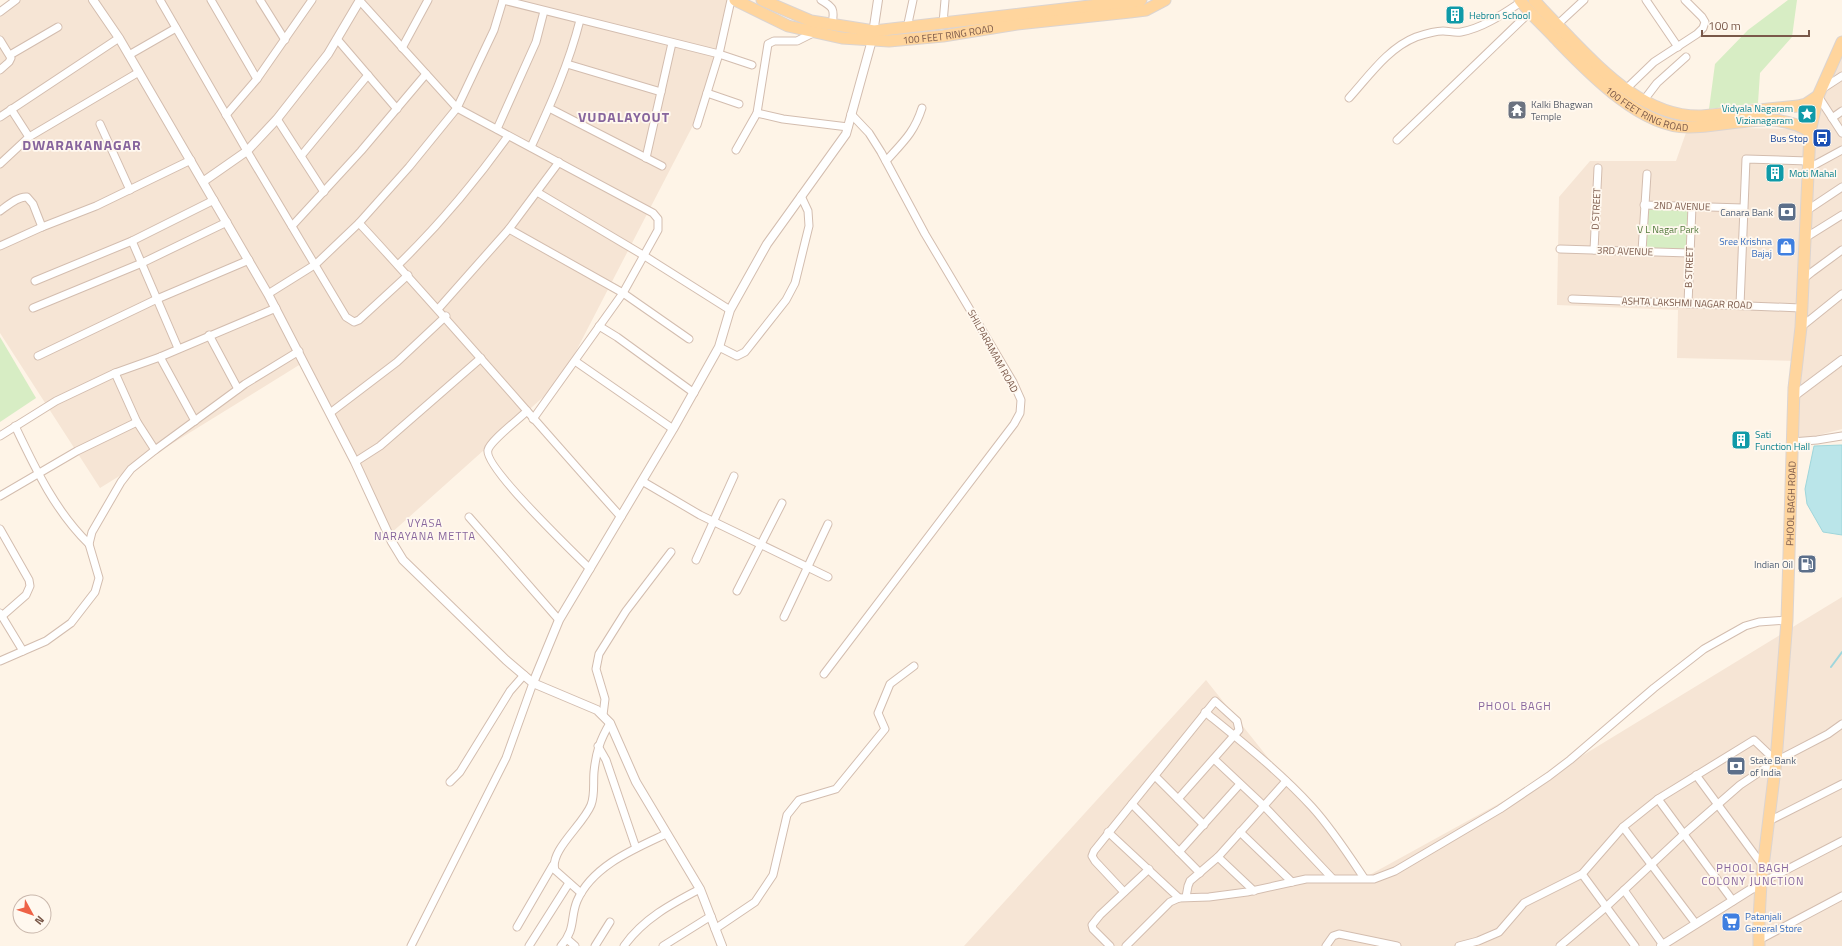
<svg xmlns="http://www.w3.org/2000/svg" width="1842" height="946" font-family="'Titillium Web',sans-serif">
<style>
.residential{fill:#f6e5d5}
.green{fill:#d7edc4}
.water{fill:#bae5e9;stroke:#9fd6db}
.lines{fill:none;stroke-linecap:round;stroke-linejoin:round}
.stream{stroke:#9fd6db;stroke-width:2}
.minor-casing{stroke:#d3bdaf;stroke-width:9}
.tertiary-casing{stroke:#d3bdaf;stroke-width:10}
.primary-casing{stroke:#dcd4d0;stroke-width:13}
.minor{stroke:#fff;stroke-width:7}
.tertiary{stroke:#fff;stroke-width:8}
.primary{stroke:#ffd59d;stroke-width:11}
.labels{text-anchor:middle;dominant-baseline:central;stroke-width:3.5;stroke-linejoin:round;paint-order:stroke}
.culture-label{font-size:10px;fill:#0d838f;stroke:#fff8ef;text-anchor:start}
.street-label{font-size:10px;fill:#7a5849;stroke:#fff8ef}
.worship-label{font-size:10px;fill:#5b616d;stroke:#fff8ef;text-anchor:start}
.transit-label{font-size:10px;fill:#164399;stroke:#fff8ef;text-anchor:end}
.service-label{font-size:10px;fill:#4e5e75;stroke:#fff8ef;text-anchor:end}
.park-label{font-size:10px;fill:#537a3d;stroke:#fff8ef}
.shop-label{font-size:10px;fill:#366cbe;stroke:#fff8ef;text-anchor:end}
.neighbourhood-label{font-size:11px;letter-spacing:1px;fill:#87659d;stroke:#fff8ef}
.district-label{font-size:14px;font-weight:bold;letter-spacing:1px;fill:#87659d;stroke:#fff8ef}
</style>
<rect width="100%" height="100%" fill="#fef4e7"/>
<g class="residential">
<path d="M 15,0 L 734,0 L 703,106 L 560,382 L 389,535 L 304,362 L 100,488 L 0,333 L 0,11 Z"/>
<path d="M 1842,37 L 1842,429 L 1792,442 L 1798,361 L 1677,358 L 1678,310 L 1557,305 L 1559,197 L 1590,161 L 1676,161 L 1688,127 L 1792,129 L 1810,139 L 1818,96 Z"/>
<path d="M 1842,597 L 1842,946 L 964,946 L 1206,680 L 1364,878 L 1549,776 Z"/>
</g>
<g class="green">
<path d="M 1788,0 L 1797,0 L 1792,37 L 1760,73 L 1758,103 L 1709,109 L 1715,64 L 1748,30 Z"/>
<path d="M 1648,208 L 1689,210 L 1687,250 L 1646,248 Z"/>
<path d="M 0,337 L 36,398 L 0,422 Z"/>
</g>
<path class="water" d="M 1842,445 L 1842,535 L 1823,532 L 1807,504 L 1805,489 L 1814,446 Z"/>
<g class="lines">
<path class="stream" d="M 1831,667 L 1842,652"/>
<defs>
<g id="minor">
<path d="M 160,0 L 247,151 L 346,317 L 354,322 L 359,320 L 408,275"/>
<path d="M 211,0 L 257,79"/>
<path d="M 260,0 L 285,40"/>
<path d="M 503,0 L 719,54 L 752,65"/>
<path d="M 821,0 C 833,7 835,9 832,24"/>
<path d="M 1646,0 L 1678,47"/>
<path d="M 360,1 L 457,108 L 653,213 L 658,219 L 658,230 L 623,293 L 533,419"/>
<path d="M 0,12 L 16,0"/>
<path d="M 943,23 L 945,0"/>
<path d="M 1557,25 L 1584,0"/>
<path d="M 907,28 L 913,0"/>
<path d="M 337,39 L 397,109"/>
<path d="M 0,40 L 11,58 L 9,62 L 0,70"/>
<path d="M 402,48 L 428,0"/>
<path d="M 10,55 L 58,27"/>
<path d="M 129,55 L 176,28"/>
<path d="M 567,64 L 661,92"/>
<path d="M 1626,89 L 1654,62 L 1697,34 L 1703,28 L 1705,22 L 1702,17 L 1685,0"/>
<path d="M 1822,89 L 1842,76"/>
<path d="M 707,93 L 739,104"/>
<path d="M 1818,96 L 1842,133"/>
<path d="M 1349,98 C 1369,76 1388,48 1416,37 C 1425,34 1434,31 1443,31 C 1449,31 1455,33 1461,32 C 1483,28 1503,14 1521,2"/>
<path d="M 1644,100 L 1657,83 L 1686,57"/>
<path d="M 549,108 L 662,166"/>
<path d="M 11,109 L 29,137"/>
<path d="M 757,113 L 783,119 L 848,127"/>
<path d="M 226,115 L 257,79 L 312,0"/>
<path d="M 0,117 L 119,38"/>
<path d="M 1832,118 L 1842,111"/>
<path d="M 277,119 L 324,192"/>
<path d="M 100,124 L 130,190"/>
<path d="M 697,125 L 719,54 L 731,0"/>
<path d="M 497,129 L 536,42 L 544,11"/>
<path d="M 1397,140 L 1530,12"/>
<path d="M 531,147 C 550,106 569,64 580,20"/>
<path d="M 736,150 L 757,113 L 768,44 L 774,41 L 797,41 L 815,32"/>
<path d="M 301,156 L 368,75"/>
<path d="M 646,158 L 672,43"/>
<path d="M 886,161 C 903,142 914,133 922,108"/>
<path d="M 0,164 L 29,137 L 139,72"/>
<path d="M 1807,169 L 1842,150"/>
<path d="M 537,192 L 643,255 L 730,310"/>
<path d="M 1644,205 L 1743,208"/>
<path d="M 0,211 C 7,206 18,196 27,197 L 33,204 L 42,227"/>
<path d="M 1806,211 L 1842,187"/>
<path d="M 359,223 C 448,319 533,419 621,517"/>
<path d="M 292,226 L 361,151 L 426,74"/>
<path d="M 509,229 L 623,293 L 689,339"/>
<path d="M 1805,238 L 1842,215"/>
<path d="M 132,241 L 178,348"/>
<path d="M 0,246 L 42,227 L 96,206 L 191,160"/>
<path d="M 1560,249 L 1689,253"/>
<path d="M 1594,250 L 1598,168"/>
<path d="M 1642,251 L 1647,174"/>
<path d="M 398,265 C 439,225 475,182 508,136"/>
<path d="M 1802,280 L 1812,272 L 1842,250"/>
<path d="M 35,281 L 132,241 L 214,200"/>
<path d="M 268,294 L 316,264 L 359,223 L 409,167 L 457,108 L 494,30 L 503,0"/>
<path d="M 1572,299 L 1801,308"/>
<path d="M 1688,304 L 1692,206"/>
<path d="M 1740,305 L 1746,159 L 1808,161"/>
<path d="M 33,308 L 142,263 L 227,222"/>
<path d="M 439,308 L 509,229 L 559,162"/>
<path d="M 599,326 L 617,337 L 694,393"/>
<path d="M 1801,327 L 1842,294"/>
<path d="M 209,335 L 238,389"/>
<path d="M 719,347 L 737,356 L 745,352 L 786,300 L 795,283 L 809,226 L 808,211 L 801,196"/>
<path d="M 38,356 L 157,299 L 249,260"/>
<path d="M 160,357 L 195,421"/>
<path d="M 575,361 L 673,429"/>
<path d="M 115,373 L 137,422 L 155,450"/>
<path d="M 527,411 C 519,419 490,441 488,450 C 483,466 575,554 590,569"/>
<path d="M 330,413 L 397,362 L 446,316"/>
<path d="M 15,426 C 35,468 55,511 89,544"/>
<path d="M 0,436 L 56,401 L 115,373 L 160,357 L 276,308"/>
<path d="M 1792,442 L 1817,440 L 1842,436"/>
<path d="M 355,462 L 380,446 L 481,358"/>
<path d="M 642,481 L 700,515 L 828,577"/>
<path d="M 0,496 L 77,451 L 137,422"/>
<path d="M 469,517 L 559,620"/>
<path d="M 0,529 L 29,580 L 30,586 L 26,595 L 2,616"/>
<path d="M 696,560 L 734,476"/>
<path d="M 737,591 L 782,503"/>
<path d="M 0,613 L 23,651"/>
<path d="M 784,617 L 828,524"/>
<path d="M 0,661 L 46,641 L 71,623 L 95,592 L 99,578 L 89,544 L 92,532 L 121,482 L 131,469 L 155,450 L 245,384 L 299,351"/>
<path d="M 824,674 L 1014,424 L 1020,413 L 1021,400 L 1013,382 L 925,234 L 881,152 L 869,133 L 851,114"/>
<path d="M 1205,712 C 1242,742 1280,772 1312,807 C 1332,829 1348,854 1364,878"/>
<path d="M 603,715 L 605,699 L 596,669 L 599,654 L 626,611 L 671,552"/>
<path d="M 598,746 L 606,760 L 636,848"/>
<path d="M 1214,759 L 1263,805 L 1332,878"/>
<path d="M 1696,775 L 1763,866"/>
<path d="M 1155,776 L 1204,825"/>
<path d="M 450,782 L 460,772 L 510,691 L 524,675"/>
<path d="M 1658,799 L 1733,901"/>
<path d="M 1132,804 L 1200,873"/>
<path d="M 1769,821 L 1842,784"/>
<path d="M 1623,827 L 1696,924"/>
<path d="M 1108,832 L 1179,898"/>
<path d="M 1240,832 L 1292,882"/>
<path d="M 1179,852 L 1240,784"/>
<path d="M 1218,857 L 1254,891"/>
<path d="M 1582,874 L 1635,946"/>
<path d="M 1761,883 L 1842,841"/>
<path d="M 1624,890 L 1663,945"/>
<path d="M 1124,892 L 1095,861 L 1092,856 L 1094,851 L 1215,701 L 1237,721 L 1239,730 L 1178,799"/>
<path d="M 581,893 L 555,870 C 549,851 583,825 591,805 C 595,795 593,783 594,772 C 596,752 600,740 610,723"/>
<path d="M 1186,897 L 1188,886 L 1190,881 L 1218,857 L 1286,781"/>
<path d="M 517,927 L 553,865"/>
<path d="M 715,929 L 755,902 L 773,875 L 787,815 L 799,800 L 836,789 L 885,729 L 878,713 L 890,684 L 914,666"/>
<path d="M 567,939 L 575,946"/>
<path d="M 1759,940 L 1842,896"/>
<path d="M 411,946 L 506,758 L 533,683"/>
<path d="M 529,946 L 569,883"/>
<path d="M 561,946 C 576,929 570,918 577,901 C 592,866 634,849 666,834"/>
<path d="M 595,946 L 610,922"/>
<path d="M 624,946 C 643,919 671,904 700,889"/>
<path d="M 663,946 L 711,916"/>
<path d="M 1110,946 L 1093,929 L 1092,925 L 1100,915 L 1149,869"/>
<path d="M 1126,946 L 1170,902 L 1179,898 L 1209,897 L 1247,892 L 1306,879 L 1374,879 L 1395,871 L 1500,809 L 1549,776 L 1570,760 L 1654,688 L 1704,649 L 1745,626 L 1759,622 L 1787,620"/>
<path d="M 1326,946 L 1333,936 L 1339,934 L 1397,946"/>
<path d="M 1459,946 L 1478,941 L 1499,932 L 1524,903 L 1582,874 L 1623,827 L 1658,799 L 1754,740 L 1776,761"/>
<path d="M 1560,946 L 1606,907 L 1685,833 L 1740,785 L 1776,761 L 1828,734 L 1842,724"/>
</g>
<g id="tertiary">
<path d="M 93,0 L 119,38 L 268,294 L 355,462 L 392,542 L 403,560 L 506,660 L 533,683 L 597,710 L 610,723 L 636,782 L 700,889 L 722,946"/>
<path d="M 204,181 L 247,151 L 277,119 L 328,54 L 360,0"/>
<path d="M 1794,396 L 1842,360"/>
<path d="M 533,683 L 559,620 L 673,429 L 719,347 L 730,310 L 767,244 L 846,134 L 872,40 L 878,0"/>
<path d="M 1661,946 L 1761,883"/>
</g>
<g id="primary">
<path id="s1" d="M 735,0 L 788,26 L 842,38 L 889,41 L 943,36 L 1017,24 L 1130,12 L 1146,10 L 1165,0"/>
<path d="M 762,0 L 811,21 L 874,31 L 1141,0"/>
<path id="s2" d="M 1520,0 C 1530,14 1543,25 1555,38 C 1586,70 1640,128 1689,127 C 1728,127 1775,108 1810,132"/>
<path d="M 1534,0 C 1545,13 1558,25 1570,38 C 1605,74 1648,118 1702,116 L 1798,106 L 1806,104 L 1818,96"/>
<path id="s3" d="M 1759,946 L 1759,920 L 1761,883 L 1776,761 L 1787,620 L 1794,388 L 1801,327 L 1810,132 L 1818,96 L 1842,42"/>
</g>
</defs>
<use href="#minor" class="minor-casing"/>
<use href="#tertiary" class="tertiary-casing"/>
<use href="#primary" class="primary-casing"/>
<use href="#minor" class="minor"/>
<use href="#tertiary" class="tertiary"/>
<use href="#primary" class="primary"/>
</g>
<defs>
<symbol id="building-square" viewBox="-11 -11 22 22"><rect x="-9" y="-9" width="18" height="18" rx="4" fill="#0f9aa8" stroke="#fff8ef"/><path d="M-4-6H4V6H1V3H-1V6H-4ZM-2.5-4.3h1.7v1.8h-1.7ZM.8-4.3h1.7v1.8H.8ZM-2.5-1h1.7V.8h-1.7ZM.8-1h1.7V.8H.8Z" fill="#fff"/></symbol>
<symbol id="temple-square" viewBox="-11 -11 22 22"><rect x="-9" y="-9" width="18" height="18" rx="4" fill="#6b7280" stroke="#fff8ef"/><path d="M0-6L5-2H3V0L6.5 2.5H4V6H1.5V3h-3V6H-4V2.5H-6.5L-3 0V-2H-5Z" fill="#fff"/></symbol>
<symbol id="sight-square" viewBox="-11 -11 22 22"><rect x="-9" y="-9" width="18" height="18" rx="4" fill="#0f9aa8" stroke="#fff8ef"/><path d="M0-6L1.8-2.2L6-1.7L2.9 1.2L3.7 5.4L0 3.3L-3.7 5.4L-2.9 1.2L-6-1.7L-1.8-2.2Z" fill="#fff"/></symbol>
<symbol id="bus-square" viewBox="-11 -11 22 22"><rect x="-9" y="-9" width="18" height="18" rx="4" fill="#1a4fb4" stroke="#fff8ef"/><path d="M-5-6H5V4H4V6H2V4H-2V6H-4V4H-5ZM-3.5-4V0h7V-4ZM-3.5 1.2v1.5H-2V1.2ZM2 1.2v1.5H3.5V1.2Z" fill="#fff"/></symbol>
<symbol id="bank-square" viewBox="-11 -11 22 22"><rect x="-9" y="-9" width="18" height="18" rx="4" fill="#5c6f8a" stroke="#fff8ef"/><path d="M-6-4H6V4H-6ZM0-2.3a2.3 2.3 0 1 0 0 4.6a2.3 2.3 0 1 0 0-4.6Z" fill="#fff"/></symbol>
<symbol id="shop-square" viewBox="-11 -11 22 22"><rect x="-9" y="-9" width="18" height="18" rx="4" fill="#3f7fe0" stroke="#fff8ef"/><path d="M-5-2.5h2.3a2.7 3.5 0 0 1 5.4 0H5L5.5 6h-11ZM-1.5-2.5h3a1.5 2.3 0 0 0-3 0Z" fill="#fff"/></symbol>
<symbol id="fuel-square" viewBox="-11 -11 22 22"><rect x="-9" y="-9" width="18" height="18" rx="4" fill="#5c6f8a" stroke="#fff8ef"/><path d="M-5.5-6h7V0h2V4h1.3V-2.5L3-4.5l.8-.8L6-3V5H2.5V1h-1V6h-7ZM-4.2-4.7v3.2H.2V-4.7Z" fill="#fff"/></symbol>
<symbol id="supermarket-square" viewBox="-11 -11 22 22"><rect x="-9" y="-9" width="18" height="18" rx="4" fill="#3f7fe0" stroke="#fff8ef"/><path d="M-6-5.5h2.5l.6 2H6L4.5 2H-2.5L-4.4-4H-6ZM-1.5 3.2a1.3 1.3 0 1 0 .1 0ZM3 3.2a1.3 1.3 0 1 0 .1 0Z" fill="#fff"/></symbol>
</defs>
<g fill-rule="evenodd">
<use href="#building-square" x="1444" y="4" width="22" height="22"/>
<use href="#temple-square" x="1506" y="99" width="22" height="22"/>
<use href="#sight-square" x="1796" y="103" width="22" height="22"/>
<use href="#bus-square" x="1811" y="127" width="22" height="22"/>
<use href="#building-square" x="1764" y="162" width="22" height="22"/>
<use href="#bank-square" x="1776" y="201" width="22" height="22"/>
<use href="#shop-square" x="1775" y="236" width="22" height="22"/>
<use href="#building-square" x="1730" y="429" width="22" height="22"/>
<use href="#fuel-square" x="1796" y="553" width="22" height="22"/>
<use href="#bank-square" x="1725" y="755" width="22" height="22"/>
<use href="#supermarket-square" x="1720" y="911" width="22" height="22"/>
</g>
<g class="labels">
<g class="culture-label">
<text x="1469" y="15">Hebron School</text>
<text x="1793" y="108" text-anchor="end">Vidyala Nagaram<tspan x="1793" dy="12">Vizianagaram</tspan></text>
<text x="1789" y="173">Moti Mahal</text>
<text x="1755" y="434">Sati<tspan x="1755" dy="12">Function Hall</tspan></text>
</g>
<g class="street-label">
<text stroke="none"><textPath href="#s1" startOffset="221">100 FEET RING ROAD</textPath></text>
<text stroke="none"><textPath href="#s2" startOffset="170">100 FEET RING ROAD</textPath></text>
<text transform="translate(1682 206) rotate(2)">2ND AVENUE</text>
<text transform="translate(1596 209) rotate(-87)">D STREET</text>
<text transform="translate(1625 251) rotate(2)">3RD AVENUE</text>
<text transform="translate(1689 267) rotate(-88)">B STREET</text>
<text transform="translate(1687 303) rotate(2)">ASHTA LAKSHMI NAGAR ROAD</text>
<text transform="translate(993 351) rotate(61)">SHILPARAMAM ROAD</text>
<text stroke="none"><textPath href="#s3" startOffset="444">PHOOL BAGH ROAD</textPath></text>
</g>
<g class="worship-label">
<text x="1531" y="104">Kalki Bhagwan<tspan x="1531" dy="12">Temple</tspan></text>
</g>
<g class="transit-label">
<text x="1808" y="138">Bus Stop</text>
</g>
<g class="service-label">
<text x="1773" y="212">Canara Bank</text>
<text x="1793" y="564">Indian Oil</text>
<text x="1750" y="760" text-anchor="start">State Bank<tspan x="1750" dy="12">of India</tspan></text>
</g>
<g class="park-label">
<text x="1668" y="229">V L Nagar Park</text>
</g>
<g class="shop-label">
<text x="1772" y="241">Sree Krishna<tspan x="1772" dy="12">Bajaj</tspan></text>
<text x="1745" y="916" text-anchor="start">Patanjali<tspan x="1745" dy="12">General Store</tspan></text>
</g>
<g class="neighbourhood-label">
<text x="425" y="523">VYASA<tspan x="425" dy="13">NARAYANA METTA</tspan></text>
<text x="1515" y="706">PHOOL BAGH</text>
<text x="1753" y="868">PHOOL BAGH<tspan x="1753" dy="13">COLONY JUNCTION</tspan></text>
</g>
<g class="district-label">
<text x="624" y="116">VUDALAYOUT</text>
<text x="82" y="144">DWARAKANAGAR</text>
</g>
</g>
<g transform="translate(32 914) rotate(130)"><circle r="19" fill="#fff8ef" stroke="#cab8ad"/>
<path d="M0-3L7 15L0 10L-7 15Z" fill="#ee6246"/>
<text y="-6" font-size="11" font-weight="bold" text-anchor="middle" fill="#7a5849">N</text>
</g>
<path d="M1702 30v6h107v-6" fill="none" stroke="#7a5849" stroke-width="2"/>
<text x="1708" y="30" font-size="12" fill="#7a5849" stroke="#fff8ef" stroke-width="3" paint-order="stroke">100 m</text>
</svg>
